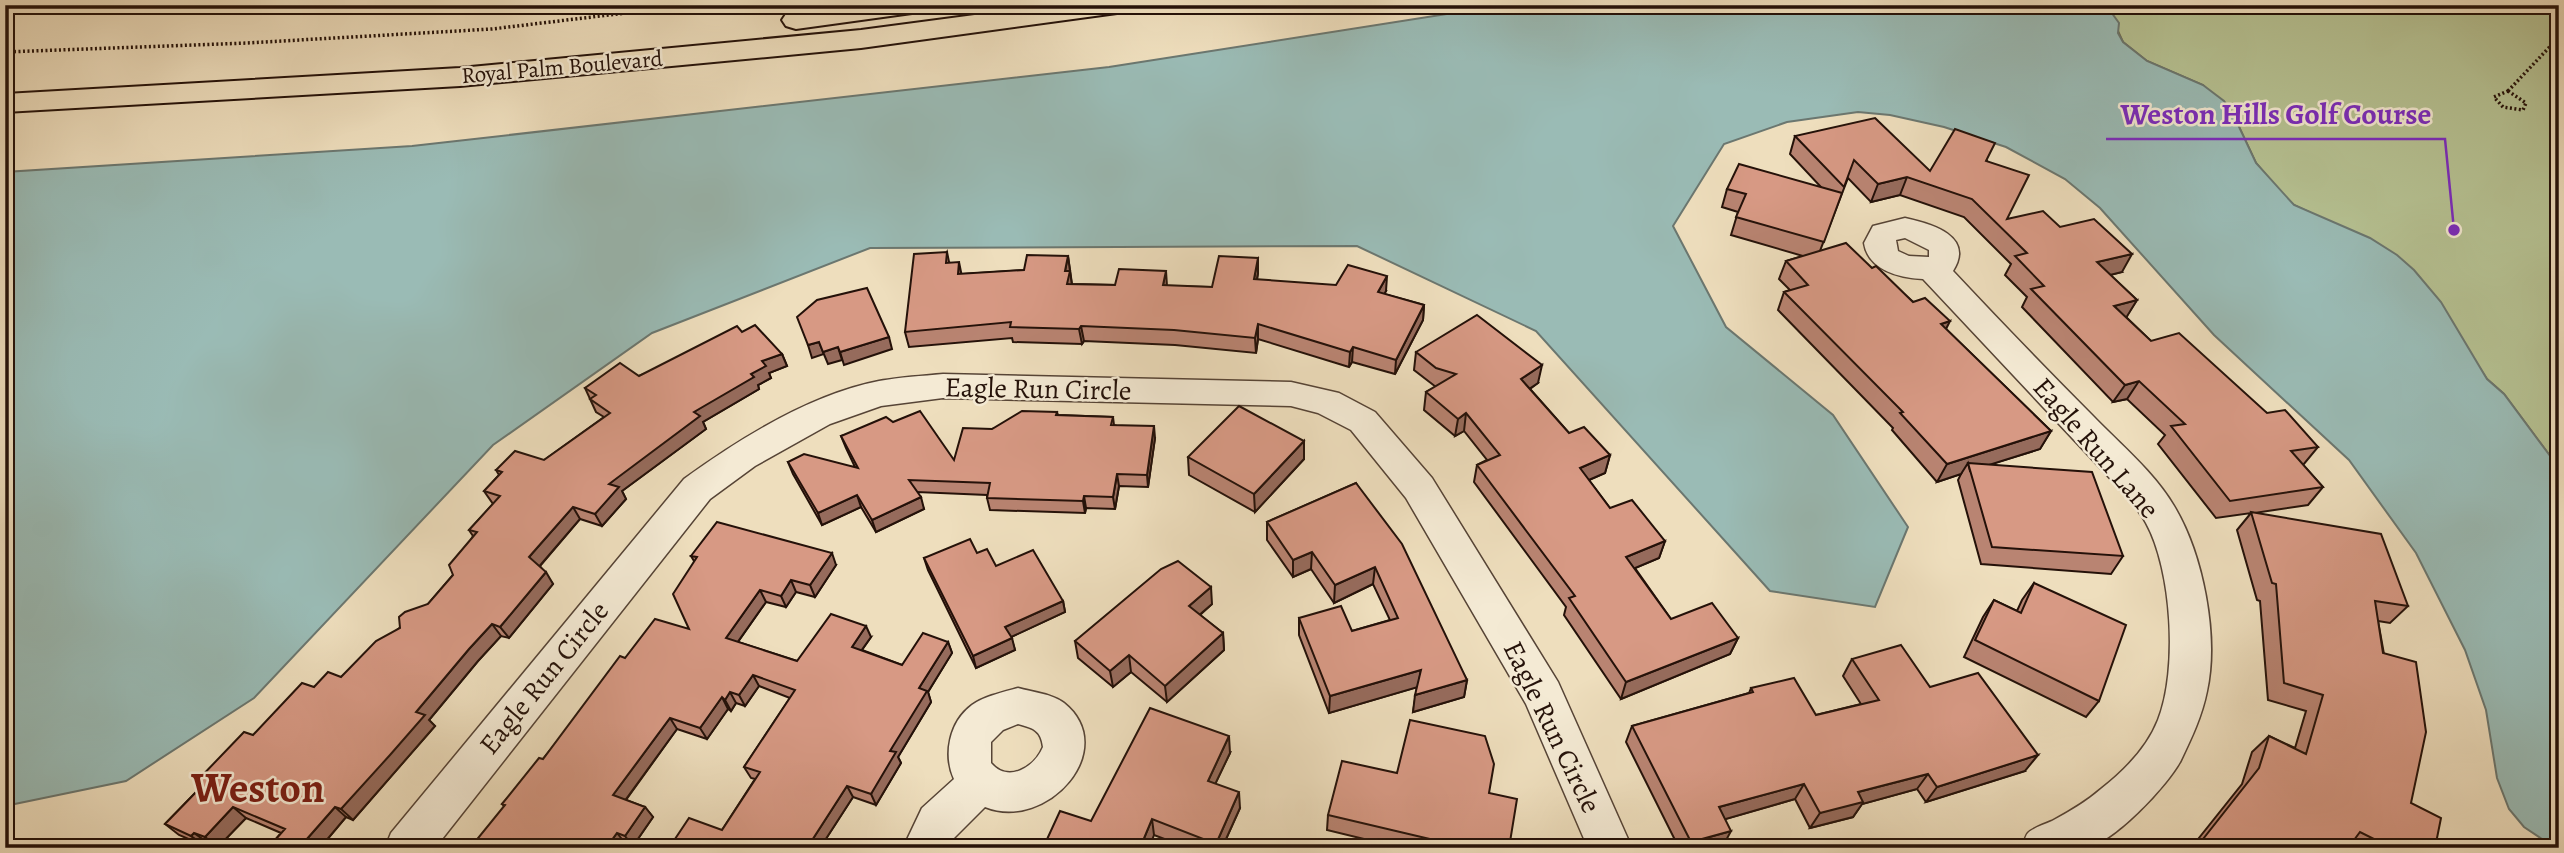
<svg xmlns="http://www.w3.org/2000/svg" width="2564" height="853" font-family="Alegreya,serif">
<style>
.green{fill:#b6c293;stroke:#6d6a4e;stroke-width:2}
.water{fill:#9abbb5;stroke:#6b7770;stroke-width:2}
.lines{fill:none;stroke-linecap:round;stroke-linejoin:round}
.street-casing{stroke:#564436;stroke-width:3}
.primary-casing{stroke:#241109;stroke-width:4}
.path{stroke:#241109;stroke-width:3.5;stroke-dasharray:2 2.5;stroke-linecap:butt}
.street{fill:#f4ead4;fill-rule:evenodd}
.primary{fill:#eedebd;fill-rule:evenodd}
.wall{fill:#b98472;stroke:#241109;stroke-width:2}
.shaded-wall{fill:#966b5c;stroke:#241109;stroke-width:2}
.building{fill:#d79984;stroke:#241109;stroke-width:2}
.labels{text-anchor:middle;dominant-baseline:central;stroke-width:5;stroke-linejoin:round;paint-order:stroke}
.far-street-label{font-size:23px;fill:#241109;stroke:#f4ead4}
.street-label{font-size:28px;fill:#241109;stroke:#f4ead4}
.near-district-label{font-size:42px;font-weight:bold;fill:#7a1f14;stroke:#f4ead4}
.leader{fill:none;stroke:#7b2cbf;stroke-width:2.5}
.callout-dot{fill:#7b2cbf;stroke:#f4ead4;stroke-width:2.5}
.callout-label{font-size:30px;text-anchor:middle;font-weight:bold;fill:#7b2cbf;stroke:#f4ead4;stroke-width:5;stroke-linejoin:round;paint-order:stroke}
</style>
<rect width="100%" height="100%" fill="#eedebd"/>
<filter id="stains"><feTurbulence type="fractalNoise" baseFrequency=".00286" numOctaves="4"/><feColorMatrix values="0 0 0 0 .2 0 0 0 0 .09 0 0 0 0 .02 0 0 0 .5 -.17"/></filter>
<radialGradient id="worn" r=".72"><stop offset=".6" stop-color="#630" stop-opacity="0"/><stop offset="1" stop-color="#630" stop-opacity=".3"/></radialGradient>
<path class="green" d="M 2106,5 L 2559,5 L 2559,468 L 2504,394 L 2487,379 L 2477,364 L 2328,221 L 2294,205 L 2282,194 L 2256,163 L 2233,114 L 2203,85 L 2147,61 L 2123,42 Z"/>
<path class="water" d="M 1504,5 L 2106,5 L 2119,23 L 2118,33 L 2123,42 L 2147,61 L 2203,85 L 2224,101 L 2233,114 L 2256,163 L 2294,205 L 2370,238 L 2397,255 L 2414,270 L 2441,302 L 2487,379 L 2504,394 L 2559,468 L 2559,845 L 2545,841 L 2524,827 L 2509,809 L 2497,778 L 2486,710 L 2465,650 L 2416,553 L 2349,460 L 2214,335 L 2100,208 L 2065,179 L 2006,147 L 1944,127 L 1890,115 L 1858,112 L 1787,122 L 1724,144 L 1673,226 L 1726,327 L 1833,415 L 1908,527 L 1875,607 L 1770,591 L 1536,331 L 1357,246 L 870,248 L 652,333 L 493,445 L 254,698 L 126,781 L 5,806 L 5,172 L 412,146 L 1109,67 Z"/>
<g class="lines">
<defs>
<g id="street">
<path d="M 1905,218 C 1932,224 1975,236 1953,271 C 1999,320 2045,368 2093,416 C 2120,444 2154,472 2174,506 C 2203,554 2219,636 2207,691 C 2202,716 2192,737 2181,760 C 2169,784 2113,844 2085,848 C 2065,851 2042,848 2022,848 C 2024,844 2025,836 2028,833 C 2033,828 2045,824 2052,821 C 2069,812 2086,802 2101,789 C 2124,771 2147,748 2158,720 C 2178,670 2172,570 2146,523 C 2139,510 2129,500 2120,489 L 1923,279 C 1899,278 1868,270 1864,243 L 1873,226 ZM 1905,238 L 1929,250 L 1929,257 L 1909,256 L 1898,251 L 1896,240 Z"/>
<path d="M 943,374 L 1291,382 L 1339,393 L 1375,412 L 1432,478 L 1558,682 L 1632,848 L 1588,848 L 1526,704 L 1406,498 L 1351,430 L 1318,413 L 1291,406 L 943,398 L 881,406 L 830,424 L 755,466 L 710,499 L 435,848 L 385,848 L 391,833 L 684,479 C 739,439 811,394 879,381 C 900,377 922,376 943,374 Z"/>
<path d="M 1018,688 C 1032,692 1053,694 1064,703 C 1121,749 1047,832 985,807 L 954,838 L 948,848 L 903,848 L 922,808 L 954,779 C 943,755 949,722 972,705 C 985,696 1003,692 1018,688 ZM 1018,724 C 1033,728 1041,730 1043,747 C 1034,768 1008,783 991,763 L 991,742 L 1003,730 Z"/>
</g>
<g id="primary">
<path d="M 845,5 L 926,5 L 922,11 L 912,13 L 796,29 L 786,26 L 782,20 L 786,14 Z"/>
<path d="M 1051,5 L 1131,5 L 1127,11 L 1117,13 L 861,48 L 460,86 L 5,112 L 5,94 L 460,68 L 861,30 Z"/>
</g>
</defs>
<use href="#street" class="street-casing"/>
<use href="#primary" class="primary-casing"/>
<g class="path">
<path d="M 2559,25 L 2554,27 L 2559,33"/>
<path d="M 5,52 L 247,43 L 492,29 L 692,5"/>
<path d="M 2508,91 L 2526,103 L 2523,110 L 2503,107 L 2494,97 Z"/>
<path d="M 2508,91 L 2559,37"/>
</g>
<use href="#street" class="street"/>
<use href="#primary" class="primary"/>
</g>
<g class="wall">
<path d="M 1795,136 L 1930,171 L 1987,161 L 2007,219 L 2060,227 L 2122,272 L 2110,275 L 2137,300 L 2126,317 L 2151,341 L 2267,413 L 2318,447 L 2303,465 L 2323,487 L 2308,505 L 2254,513 L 2408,606 L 2390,623 L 2378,621 L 2411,803 L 2435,848 L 2191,848 L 2242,784 L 2252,752 L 2269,736 L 2295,748 L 2306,711 L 2268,700 L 2260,601 L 2257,600 L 2237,530 L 2251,513 L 2216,518 L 2158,444 L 2165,435 L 2127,399 L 2113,402 L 2022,307 L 2027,297 L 2005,275 L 2011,264 L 1964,217 L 1900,195 L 1871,202 L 1848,178 L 1820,251 L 1872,268 L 1946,329 L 2051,431 L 2040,449 L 1991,464 L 2123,556 L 2111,574 L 1981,564 L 1958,480 L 1961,474 L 1937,482 L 1892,430 L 1893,428 L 1778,310 L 1784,292 L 1790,290 L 1779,279 L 1786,261 L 1803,256 L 1731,235 L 1738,212 L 1722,207 L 1727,189 L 1821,187 L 1790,154 Z"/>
<path d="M 947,252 L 949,262 L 962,274 L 1024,270 L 1068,256 L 1072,284 L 1212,287 L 1258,258 L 1258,273 L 1257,280 L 1386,291 L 1384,294 L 1424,305 L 1423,320 L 1395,374 L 1352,362 L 1349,367 L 1258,339 L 1256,353 L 1175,345 L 1084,341 L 1082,344 L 1013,342 L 1012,338 L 909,347 L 905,332 Z"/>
<path d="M 742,332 L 782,354 L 787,366 L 769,373 L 771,378 L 758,385 L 759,389 L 703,422 L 706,429 L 622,491 L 626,499 L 602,526 L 580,519 L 540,566 L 553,584 L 509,638 L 501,636 L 478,661 L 429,720 L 435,726 L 353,820 L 346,817 L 320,848 L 268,848 L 281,833 L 246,818 L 218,847 L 208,843 L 205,846 L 179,835 L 165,824 L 200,788 L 195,783 L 314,687 L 341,677 L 428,604 L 453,575 L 473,536 L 469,530 L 493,504 L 484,491 L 499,475 L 496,470 L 544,460 L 604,417 L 596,412 L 585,388 L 639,376 Z"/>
<path d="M 1416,352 L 1538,383 L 1530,389 L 1569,433 L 1610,455 L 1605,473 L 1589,480 L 1610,508 L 1665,541 L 1659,558 L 1635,568 L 1671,619 L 1738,638 L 1730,654 L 1621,699 L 1564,615 L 1566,607 L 1474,482 L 1477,465 L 1487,460 L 1464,431 L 1455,436 L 1424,410 L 1426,392 L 1436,387 L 1414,370 Z"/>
<path d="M 1057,412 L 1058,415 L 1113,417 L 1114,425 L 1155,438 L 1148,487 L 1119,486 L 1115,509 L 1086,508 L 1085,513 L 990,510 L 987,498 L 987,495 L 917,492 L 924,509 L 876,532 L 861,507 L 822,525 L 793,474 L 788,462 L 855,467 L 846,448 L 841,436 L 893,422 L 954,460 L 992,429 Z"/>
<path d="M 1304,441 L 1304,459 L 1255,512 L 1189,475 L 1188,457 Z"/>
<path d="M 1356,483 L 1467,680 L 1464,697 L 1413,712 L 1417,687 L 1329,713 L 1299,635 L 1299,618 L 1352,631 L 1390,620 L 1373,584 L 1334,603 L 1311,569 L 1293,577 L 1267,540 L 1267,522 Z"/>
<path d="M 977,553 L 996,566 L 1063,601 L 1065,612 L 1011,637 L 1015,650 L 976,668 L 928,570 L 924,558 Z"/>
<path d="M 691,556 L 836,565 L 815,597 L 796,592 L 786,607 L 766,602 L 738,642 L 797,661 L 871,637 L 862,650 L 902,665 L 948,642 L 952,653 L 928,692 L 931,702 L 898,757 L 901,763 L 876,805 L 853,797 L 820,848 L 669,848 L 722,830 L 755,779 L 751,778 L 744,767 L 790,698 L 759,686 L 745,706 L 736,703 L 731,711 L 728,709 L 707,739 L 677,729 L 626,800 L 645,807 L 653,817 L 633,846 L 504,806 L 502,804 L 543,759 L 625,658 L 689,629 L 694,561 Z"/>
<path d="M 2034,583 L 2099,701 L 2086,717 L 1964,657 L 1983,617 L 1994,600 L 2017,611 L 2022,600 Z"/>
<path d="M 1212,604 L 1200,615 L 1223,633 L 1224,650 L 1167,702 L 1131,672 L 1113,687 L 1078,658 L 1075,641 Z"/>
<path d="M 1852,659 L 1930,687 L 2025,771 L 1926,802 L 1917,789 L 1862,804 L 1853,817 L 1810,828 L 1795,799 L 1725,819 L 1723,846 L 1717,848 L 1679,848 L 1626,742 L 1632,726 L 1749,693 L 1751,688 L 1816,715 L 1861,704 L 1843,676 Z"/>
<path d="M 1230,753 L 1215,784 L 1240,808 L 1222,848 L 1188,848 L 1154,835 L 1091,821 Z"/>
<path d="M 1397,773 L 1489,793 L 1509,848 L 1401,848 L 1327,830 L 1328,815 Z"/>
</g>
<g class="shaded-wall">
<path d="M 1907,177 L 1900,195 L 1871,202 L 1878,184 Z"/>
<path d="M 2132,254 L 2122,272 L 2086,281 L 2097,262 Z"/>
<path d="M 1068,256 L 1072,286 L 1067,284 L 1065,271 Z"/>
<path d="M 1258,258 L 1258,273 L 1254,294 L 1254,279 Z"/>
<path d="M 959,262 L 962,277 L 958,274 Z"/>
<path d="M 1166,271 L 1167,286 L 1163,285 Z"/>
<path d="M 1387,276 L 1386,291 L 1377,307 L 1378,292 Z"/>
<path d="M 2137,300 L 2126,318 L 2114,306 Z"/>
<path d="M 1424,305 L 1423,320 L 1395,374 L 1396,360 Z"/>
<path d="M 1950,321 L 1941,339 L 1941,324 Z"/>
<path d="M 1258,324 L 1258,339 L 1256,353 L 1255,338 Z"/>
<path d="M 1081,326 L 1084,341 L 1082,344 L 1079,329 Z"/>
<path d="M 889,337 L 892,349 L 844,365 L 840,352 Z"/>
<path d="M 819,342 L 824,354 L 812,358 L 808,345 Z"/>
<path d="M 838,347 L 842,360 L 828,364 L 823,352 Z"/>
<path d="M 1353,347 L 1352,362 L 1349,367 L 1350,352 Z"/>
<path d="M 782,354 L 787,366 L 769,373 L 771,378 L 758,385 L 759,389 L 703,422 L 706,429 L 622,491 L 626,499 L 602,526 L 595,514 L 609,484 L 694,412 L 751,374 L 762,361 Z"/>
<path d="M 1542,365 L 1538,383 L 1517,397 L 1521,379 Z"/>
<path d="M 2139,381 L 2127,399 L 2113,402 L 2125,385 Z"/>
<path d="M 1466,413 L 1464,431 L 1455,436 L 1458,419 Z"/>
<path d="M 1154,426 L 1155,438 L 1148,487 L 1147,475 Z"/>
<path d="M 2051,431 L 2040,449 L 1970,471 L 1968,463 L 1961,474 L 1937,482 L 1947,464 Z"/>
<path d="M 1304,441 L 1304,459 L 1255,512 L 1254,494 Z"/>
<path d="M 1610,455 L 1605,473 L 1575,486 L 1580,468 Z"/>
<path d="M 1117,474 L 1119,486 L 1115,509 L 1113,497 Z"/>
<path d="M 857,495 L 861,507 L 822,525 L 818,513 Z"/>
<path d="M 1084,496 L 1086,508 L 1085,513 L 1083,501 Z"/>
<path d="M 921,497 L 924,509 L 876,532 L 872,520 Z"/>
<path d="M 573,507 L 580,519 L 537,569 L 529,557 Z"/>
<path d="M 1665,541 L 1659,558 L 1621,574 L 1626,557 Z"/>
<path d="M 1312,552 L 1311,569 L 1293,577 L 1293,560 Z"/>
<path d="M 832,553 L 836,565 L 815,597 L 810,585 Z"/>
<path d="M 1375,567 L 1373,584 L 1334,603 L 1335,585 Z"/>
<path d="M 546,572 L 553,584 L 509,638 L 500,627 Z"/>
<path d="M 791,580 L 796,592 L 786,607 L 781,596 Z"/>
<path d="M 1211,587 L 1212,604 L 1190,623 L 1189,606 Z"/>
<path d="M 760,590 L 766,602 L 732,650 L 726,638 Z"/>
<path d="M 1063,601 L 1065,612 L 1009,638 L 1005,627 Z"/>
<path d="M 492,624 L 501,636 L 478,661 L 429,720 L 435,726 L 353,820 L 341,809 L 416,712 L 469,649 Z"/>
<path d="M 866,626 L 871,637 L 856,658 L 852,647 Z"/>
<path d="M 1223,633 L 1224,650 L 1167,702 L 1165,686 Z"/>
<path d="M 1012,638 L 1015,650 L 976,668 L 973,656 Z"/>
<path d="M 1738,638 L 1730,654 L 1621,699 L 1626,682 Z"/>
<path d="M 948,642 L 952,653 L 928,692 L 931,702 L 898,757 L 901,763 L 876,805 L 871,794 L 890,751 L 919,688 Z"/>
<path d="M 1129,655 L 1131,672 L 1113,687 L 1110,671 Z"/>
<path d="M 1421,670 L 1418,687 L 1329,713 L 1330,696 Z"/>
<path d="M 753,675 L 759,686 L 745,706 L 739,695 Z"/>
<path d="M 1467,680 L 1464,697 L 1413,712 L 1415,695 Z"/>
<path d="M 730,692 L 736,703 L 731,711 L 725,700 Z"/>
<path d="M 722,697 L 728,709 L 707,739 L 700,728 Z"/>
<path d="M 670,718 L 677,729 L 621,806 L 613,795 Z"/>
<path d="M 1229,736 L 1230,753 L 1209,797 L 1208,781 Z"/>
<path d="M 2038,755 L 2025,771 L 1926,802 L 1937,787 Z"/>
<path d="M 1928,774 L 1917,789 L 1862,804 L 1853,817 L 1810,828 L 1820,813 L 1858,792 Z"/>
<path d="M 1804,784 L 1795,799 L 1712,823 L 1719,807 Z"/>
<path d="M 847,786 L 853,797 L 820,848 L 807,848 Z"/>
<path d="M 1239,792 L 1240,808 L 1222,848 L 1216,848 L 1216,844 Z"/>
<path d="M 233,807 L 246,818 L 218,847 L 205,837 Z"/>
<path d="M 335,807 L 346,817 L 320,848 L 299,848 Z"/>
<path d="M 645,807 L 653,817 L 633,846 L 625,836 Z"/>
<path d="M 1152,819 L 1154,835 L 1149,848 L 1140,848 Z"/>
<path d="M 1731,831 L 1723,846 L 1717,848 L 1689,848 L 1691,842 Z"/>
<path d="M 194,833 L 208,843 L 205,846 L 191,836 Z"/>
<path d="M 617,833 L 625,843 L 622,848 L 606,848 Z"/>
</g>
<g class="building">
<path d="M 1875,118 L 1930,171 L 1955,129 L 1995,143 L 1986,161 L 2029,175 L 2007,219 L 2043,211 L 2060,227 L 2094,219 L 2132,254 L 2097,262 L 2137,300 L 2114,306 L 2151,341 L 2179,333 L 2267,413 L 2285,410 L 2318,447 L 2291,451 L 2323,487 L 2230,501 L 2171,426 L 2185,424 L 2139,381 L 2125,385 L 2031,289 L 2044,286 L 2015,256 L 2027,253 L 1972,199 L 1907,177 L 1878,184 L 1854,160 L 1844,187 L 1795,136 Z"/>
<path d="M 1739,164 L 1842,193 L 1824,242 L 1736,217 L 1746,194 L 1727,189 Z"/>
<path d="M 1846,243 L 1872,268 L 1876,266 L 1913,302 L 1925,298 L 1950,321 L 1941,324 L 2051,431 L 1947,464 L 1900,413 L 1903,412 L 1784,292 L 1808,285 L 1786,261 Z"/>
<path d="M 947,252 L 946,263 L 959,262 L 958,274 L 1024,270 L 1027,255 L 1068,256 L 1065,271 L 1070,271 L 1067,284 L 1115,285 L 1119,269 L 1166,271 L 1163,285 L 1212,287 L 1219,256 L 1258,258 L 1254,279 L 1336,285 L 1348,265 L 1387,276 L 1378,292 L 1424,305 L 1396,360 L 1353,347 L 1350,352 L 1258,324 L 1255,338 L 1174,330 L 1081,326 L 1079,329 L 1010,327 L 1011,322 L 905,332 L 914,254 Z"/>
<path d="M 867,288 L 889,337 L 840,352 L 838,347 L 823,352 L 819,342 L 808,345 L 797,317 L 817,300 Z"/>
<path d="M 1477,315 L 1542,365 L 1521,379 L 1569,433 L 1584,427 L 1610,455 L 1580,468 L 1610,508 L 1632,500 L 1665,541 L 1626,557 L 1671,619 L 1712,603 L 1738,638 L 1626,682 L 1569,598 L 1575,596 L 1477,465 L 1500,455 L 1466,413 L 1458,419 L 1426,392 L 1456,374 L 1436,368 L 1416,352 Z"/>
<path d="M 755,325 L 782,354 L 762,361 L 766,366 L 751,374 L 754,377 L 694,412 L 700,416 L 609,484 L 619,487 L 595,514 L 573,507 L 529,557 L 546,572 L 500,627 L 492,624 L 469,649 L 416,712 L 425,715 L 390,755 L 341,809 L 335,807 L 299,848 L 268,848 L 285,829 L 233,807 L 205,837 L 194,833 L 191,836 L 165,824 L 202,786 L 195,783 L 244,732 L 253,735 L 302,683 L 314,687 L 328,672 L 341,677 L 376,641 L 400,628 L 399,617 L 405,612 L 428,604 L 453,575 L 449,565 L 477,532 L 469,530 L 500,496 L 484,491 L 502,472 L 496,470 L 515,451 L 544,460 L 610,413 L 590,399 L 596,395 L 585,388 L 620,363 L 639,376 L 737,326 L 742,332 Z"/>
<path d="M 1239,406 L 1304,441 L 1254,494 L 1188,457 Z"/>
<path d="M 920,411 L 954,460 L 963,428 L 992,429 L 1022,411 L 1057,412 L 1056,415 L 1113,417 L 1111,425 L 1154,426 L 1147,475 L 1117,474 L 1113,497 L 1084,496 L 1083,501 L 987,498 L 990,483 L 909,480 L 921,497 L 872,520 L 857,495 L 818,513 L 788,462 L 804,454 L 858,468 L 841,436 L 886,417 L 893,422 Z"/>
<path d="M 1968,463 L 2092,472 L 2123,556 L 1992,547 Z"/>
<path d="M 1356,483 L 1402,544 L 1467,680 L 1415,695 L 1421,670 L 1330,696 L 1299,618 L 1341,606 L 1352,631 L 1398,618 L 1375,567 L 1335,585 L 1312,552 L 1293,560 L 1267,522 Z"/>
<path d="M 2251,512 L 2381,534 L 2408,606 L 2375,601 L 2383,653 L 2416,662 L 2426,732 L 2411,803 L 2441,818 L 2435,848 L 2392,848 L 2360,832 L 2348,848 L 2196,848 L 2259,768 L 2269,736 L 2306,754 L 2323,695 L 2284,683 L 2276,584 L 2272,583 Z"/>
<path d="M 717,522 L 832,553 L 810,585 L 791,580 L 781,596 L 760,590 L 726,638 L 797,661 L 831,614 L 866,626 L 852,647 L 902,665 L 923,633 L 948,642 L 919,688 L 927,691 L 890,751 L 896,752 L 871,794 L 847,786 L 807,848 L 669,848 L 689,818 L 722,830 L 760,772 L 744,767 L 795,690 L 753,675 L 739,695 L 730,692 L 725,700 L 722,697 L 700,728 L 670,718 L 613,795 L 645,807 L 625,836 L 617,833 L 606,848 L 470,848 L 505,805 L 502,804 L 539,758 L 543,759 L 620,656 L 625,658 L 655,619 L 689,629 L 673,594 L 697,557 L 691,556 Z"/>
<path d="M 970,539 L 977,553 L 987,549 L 996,566 L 1033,550 L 1063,601 L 1005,627 L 1012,638 L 973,656 L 924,558 Z"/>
<path d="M 1178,561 L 1211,587 L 1189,606 L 1223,633 L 1165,686 L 1129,655 L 1110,671 L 1075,641 L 1161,569 Z"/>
<path d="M 2034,583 L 2126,625 L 2099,701 L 1975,640 L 1994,600 L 2021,613 Z"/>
<path d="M 1901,645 L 1930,687 L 1978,673 L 2038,755 L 1937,787 L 1928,774 L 1858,792 L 1863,802 L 1820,813 L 1804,784 L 1719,807 L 1731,831 L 1691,842 L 1632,726 L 1753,692 L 1751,688 L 1794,678 L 1816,715 L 1879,700 L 1852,659 Z"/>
<path d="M 1150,708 L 1229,736 L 1208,781 L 1239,792 L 1216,844 L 1152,819 L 1140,848 L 1043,848 L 1060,811 L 1091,821 Z"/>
<path d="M 1410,720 L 1485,736 L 1494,764 L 1489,793 L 1517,799 L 1509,848 L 1468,848 L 1328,815 L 1342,761 L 1397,773 Z"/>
<path d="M 1343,843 L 1349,848 L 1339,848 Z"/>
</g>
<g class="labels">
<g class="far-street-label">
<text transform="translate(562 67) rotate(-5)">Royal Palm Boulevard</text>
</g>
<g class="street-label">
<text transform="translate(1038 389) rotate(1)">Eagle Run Circle</text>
<text transform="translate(2096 448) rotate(49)">Eagle Run Lane</text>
<text transform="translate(544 678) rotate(-51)">Eagle Run Circle</text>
<text transform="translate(1552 727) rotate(64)">Eagle Run Circle</text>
</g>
<g class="near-district-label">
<text x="258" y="787">Weston</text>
</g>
</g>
<path class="leader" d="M2454 230L2445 139H2106"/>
<circle class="callout-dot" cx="2454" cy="230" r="7"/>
<g class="callout-label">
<text x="2276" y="124">Weston Hills Golf Course</text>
</g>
<rect width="2564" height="853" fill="none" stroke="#eedebd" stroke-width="28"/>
<rect x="7" y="7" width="2550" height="839" fill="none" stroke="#241109" stroke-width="3.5"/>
<rect x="14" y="14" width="2536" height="825" fill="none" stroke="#241109" stroke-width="2"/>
<rect width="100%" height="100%" filter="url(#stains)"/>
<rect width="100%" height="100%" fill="url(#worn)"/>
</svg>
